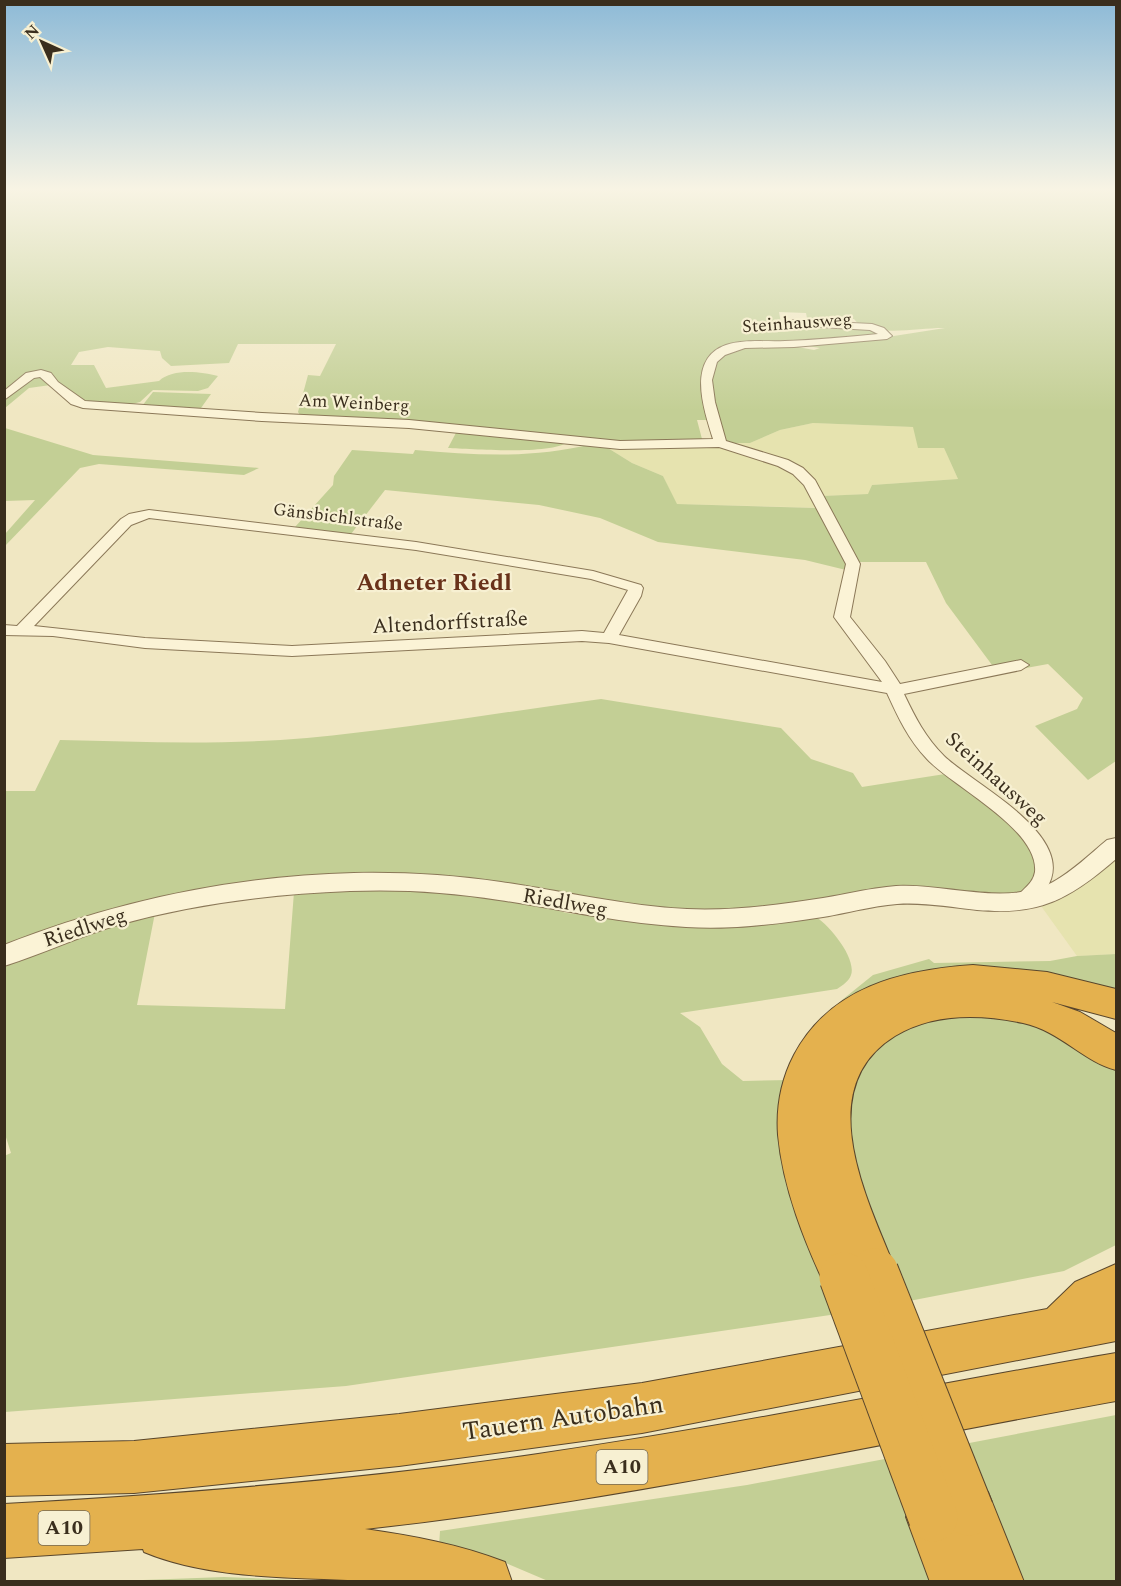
<svg xmlns="http://www.w3.org/2000/svg" width="1121" height="1586" font-family="Spectral,serif">
<style>
.farmland{fill:#e6e3af}
.green{fill:#c3cf95;fill-rule:evenodd}
.lines{fill:none;stroke-linecap:round;stroke-linejoin:round}
.minor-casing{stroke:#8b7858;stroke-width:2}
.tertiary-casing{stroke:#8b7858;stroke-width:2}
.motorway-casing{stroke:#59462c;stroke-width:2}
.minor{fill:#fbf3d6;fill-rule:evenodd}
.tertiary{fill:#fbf3d6;fill-rule:evenodd}
.motorway{fill:#e4b14e;fill-rule:evenodd}
.motorway-bridge-casing{stroke:#59462c;stroke-width:51;stroke-linecap:butt}
.motorway-bridge{stroke:#e4b14e;stroke-width:49}
.labels{text-anchor:middle;dominant-baseline:central;stroke-width:4.5;stroke-linejoin:round;paint-order:stroke}
.far-street-label{font-size:18px;fill:#3a2e1d;stroke:#f7f0d2}
.shield{fill:#f7f0d2;stroke:#736853;stroke-width:1.5}
.shield-label{font-size:20px;font-weight:bold;fill:#3a2e1d}
.street-label{font-size:21px;fill:#3a2e1d;stroke:#f7f0d2}
.quarter-label{font-size:24px;font-weight:bold;fill:#69321a;stroke:#f7f0d2}
.near-street-label{font-size:26px;fill:#3a2e1d;stroke:#f7f0d2}
</style>
<rect width="100%" height="100%" fill="#f0e7c2"/>
<g class="farmland">
<path d="M 813,423 L 913,427 L 944,448 L 958,479 L 872,485 L 869,494 L 823,496 L 828,508 L 676,504 L 663,476 L 632,463 L 603,445 L 750,443 L 780,430 Z"/>
<path d="M 1116,850 L 1116,954 L 1077,956 L 1041,906 L 1040,901 L 1067,888 Z"/>
</g>
<g class="green">
<path d="M 5,189 L 1116,189 L 1116,761 L 1088,780 L 1035,726 L 1077,709 L 1083,698 L 1048,664 L 1026,668 L 1018,661 L 992,665 L 946,603 L 926,562 L 858,562 L 822,496 L 868,494 L 872,485 L 958,479 L 944,448 L 918,448 L 913,427 L 813,423 L 780,430 L 750,443 L 725,443 C 712,404 692,349 754,347 C 766,347 778,346 791,348 L 792,346 L 814,350 L 820,348 L 789,343 L 757,343 L 710,357 L 708,420 L 697,420 L 702,439 L 619,441 L 300,415 L 298,412 L 308,375 L 320,376 L 336,344 L 238,344 L 229,363 L 171,366 L 162,358 L 160,351 L 108,347 L 79,352 L 71,365 L 94,365 L 106,388 L 159,381 C 173,368 201,372 218,376 L 208,388 L 198,391 L 153,390 L 140,402 L 132,404 L 88,403 L 58,384 L 29,388 L 5,408 ZM 779,312 L 806,313 L 807,318 L 854,319 C 868,339 923,327 945,328 L 881,338 L 870,329 L 788,328 L 781,323 Z"/>
<path d="M 153,392 L 211,394 L 201,408 L 142,406 Z"/>
<path d="M 5,428 L 93,455 L 259,468 L 244,475 L 99,464 L 80,468 L 5,546 L 5,534 L 35,500 L 5,501 Z"/>
<path d="M 458,429 L 567,442 C 553,455 470,449 448,448 Z"/>
<path d="M 592,444 L 603,445 L 632,463 L 663,476 L 677,504 L 818,508 L 846,559 L 846,570 L 805,560 L 658,542 L 600,518 L 539,505 L 385,490 L 351,534 L 295,527 L 333,485 L 334,476 L 352,450 L 413,454 L 415,450 C 477,455 531,459 592,444 Z"/>
<path d="M 601,699 L 781,728 L 811,759 L 853,773 L 862,787 L 945,774 C 969,792 1044,838 1036,873 C 1034,879 1029,888 1023,891 C 1018,894 1011,895 1005,896 L 806,903 L 686,914 L 578,898 L 280,882 L 5,947 L 5,791 L 35,791 L 60,740 C 142,742 224,745 307,738 C 405,729 503,712 601,699 Z"/>
<path d="M 433,888 L 547,904 C 556,914 582,916 595,913 L 813,915 C 828,923 857,958 851,975 C 849,981 843,985 837,989 L 680,1013 L 700,1027 L 722,1064 L 743,1081 L 791,1080 L 837,1314 L 346,1386 L 5,1412 L 4,1156 L 11,1153 L 4,1131 L 5,961 L 155,913 L 137,1005 L 285,1009 L 294,892 Z"/>
<path d="M 1116,954 L 1116,992 L 1061,977 L 912,975 L 880,982 L 842,1000 L 873,975 L 929,959 L 934,963 L 1050,961 L 1077,956 Z"/>
<path d="M 957,1013 L 1015,1016 L 1111,1061 L 1116,1068 L 1116,1245 L 1064,1271 L 909,1301 L 864,1204 L 844,1119 L 851,1082 L 873,1048 L 911,1022 Z"/>
<path d="M 1116,1415 L 1116,1581 L 1018,1581 L 964,1444 Z"/>
<path d="M 890,1458 L 937,1581 L 548,1581 L 501,1561 L 439,1546 L 440,1531 L 747,1485 Z"/>
<path d="M 224,1577 L 319,1581 L 116,1581 Z"/>
</g>
<g class="lines">
<defs>
<path id="minor" d="M 791,320 L 872,324 L 884,328 L 892,336 L 887,339 L 794,347 L 745,348 L 725,355 L 717,362 L 712,380 L 715,402 L 726,441 L 788,460 L 803,468 L 815,480 L 860,564 L 850,617 L 885,661 L 900,684 L 1021,660 L 1029,665 L 1021,670 L 904,694 C 915,717 925,737 944,756 C 973,784 1081,837 1046,889 C 1039,900 1030,910 1017,906 L 1014,901 C 1020,890 1033,885 1035,872 C 1039,829 953,787 927,759 C 908,739 898,717 887,693 L 609,643 L 582,641 L 292,656 L 145,648 L 53,636 L 4,635 L 4,625 L 17,626 L 121,519 L 129,514 L 149,510 L 416,542 L 593,571 L 641,585 L 643,588 L 641,596 L 619,635 L 882,682 L 834,617 L 846,564 L 804,485 L 793,474 L 778,466 L 719,447 L 620,449 L 409,428 L 262,421 L 83,408 L 71,404 L 40,377 L 34,378 L 4,400 L 4,391 L 26,373 L 41,370 L 51,373 L 58,382 L 85,401 L 262,413 L 409,420 L 620,441 L 713,439 C 704,411 686,359 726,345 C 745,339 766,342 785,341 C 816,340 847,337 878,334 L 870,330 L 787,325 L 786,323 ZM 149,518 L 416,550 L 591,579 L 628,590 L 604,633 L 582,631 L 292,646 L 145,638 L 34,626 L 131,525 Z"/>
<path id="tertiary" d="M 1116,838 L 1116,859 C 1070,899 1039,916 977,910 C 950,907 923,902 897,904 C 872,906 847,913 823,917 C 778,924 731,930 686,927 C 623,924 561,909 499,900 C 450,892 399,889 350,891 C 272,894 193,904 118,925 C 79,936 43,954 4,966 L 4,945 C 116,901 233,876 354,873 C 403,872 453,875 501,882 C 563,891 624,906 687,909 C 732,911 778,905 823,898 C 847,894 871,888 896,886 C 947,883 1005,907 1053,882 C 1073,871 1090,854 1107,840 Z"/>
<g id="motorway">
<path d="M 973,965 L 1047,972 L 1116,989 L 1116,1019 L 1052,1002 L 1080,1012 L 1116,1033 L 1116,1070 C 1084,1062 1060,1031 1023,1023 C 980,1014 933,1013 895,1036 C 809,1089 869,1203 897,1273 L 890,1288 L 874,1294 L 862,1289 L 844,1298 L 828,1292 C 805,1243 783,1189 778,1135 C 776,1107 781,1080 794,1055 C 830,987 901,970 973,965 Z"/>
<path d="M 1116,1264 L 1116,1341 L 642,1433 L 399,1466 L 134,1493 L 4,1496 L 4,1444 L 134,1441 L 399,1414 L 642,1383 L 1047,1309 L 1075,1282 Z"/>
<path d="M 1116,1353 L 1116,1401 C 866,1446 618,1501 365,1529 C 413,1536 459,1544 505,1562 L 512,1582 C 450,1582 387,1582 324,1579 C 266,1577 199,1575 144,1552 L 143,1549 L 4,1558 L 4,1504 C 183,1494 361,1480 538,1454 C 732,1426 923,1386 1116,1353 Z"/>
<path d="M 969,1484 L 988,1492 L 1024,1582 L 930,1582 L 906,1517 L 914,1498 L 933,1490 L 948,1497 L 950,1492 Z"/>
</g>
</defs>
<use href="#minor" class="minor-casing"/>
<use href="#tertiary" class="tertiary-casing"/>
<use href="#motorway" class="motorway-casing"/>
<use href="#minor" class="minor"/>
<use href="#tertiary" class="tertiary"/>
<use href="#motorway" class="motorway"/>
<defs>
<g id="motorway-bridge">
<path d="M 874,1273 L 969,1511"/>
<path d="M 844,1277 L 933,1517"/>
</g>
</defs>
<use href="#motorway-bridge" class="motorway-bridge-casing"/>
<use href="#motorway-bridge" class="motorway-bridge"/>
</g>
<linearGradient id="sky" x2="0" y2="1"><stop stop-color="#8dbad7"/><stop offset="0.46" stop-color="#f8f4e4"/><stop offset="1" stop-color="#f8f4e4" stop-opacity="0"/></linearGradient>
<rect width="1121" height="411" fill="url(#sky)"/>
<g class="labels">
<g class="far-street-label">
<text transform="translate(797 323) rotate(-4)">Steinhausweg</text>
<text transform="translate(354 403) rotate(3)">Am Weinberg</text>
<text transform="translate(338 517) rotate(7)">Gänsbichlstraße</text>
</g>
<g class="shield">
<rect x="596.5" y="1450" width="51" height="34" rx="4.5"/>
<rect x="38.5" y="1511" width="51" height="34" rx="4.5"/>
</g>
<g class="shield-label">
<text x="622" y="1467">A10</text>
<text x="64" y="1528">A10</text>
</g>
<g class="street-label">
<text transform="translate(450 623) rotate(-3)">Altendorffstraße</text>
<text transform="translate(996 779) rotate(42)">Steinhausweg</text>
<text transform="translate(565 903) rotate(10)">Riedlweg</text>
<text transform="translate(85 928) rotate(-18)">Riedlweg</text>
</g>
<g class="quarter-label">
<text x="434" y="583">Adneter Riedl</text>
</g>
<g class="near-street-label">
<text transform="translate(563 1418) rotate(-8)">Tauern Autobahn</text>
</g>
</g>
<rect width="1121" height="1586" fill="none" stroke="#3a2e1d" stroke-width="12"/>
<g transform="translate(42 42) rotate(315)" stroke="#f7f0d2" stroke-width="4.5" paint-order="stroke">
<path d="M0-4.5L10 22L0 15L-10 22Z" fill="#3a2e1d"/>
<text y="-9" font-size="16" font-weight="bold" text-anchor="middle" fill="#3a2e1d">N</text>
</g>
</svg>
